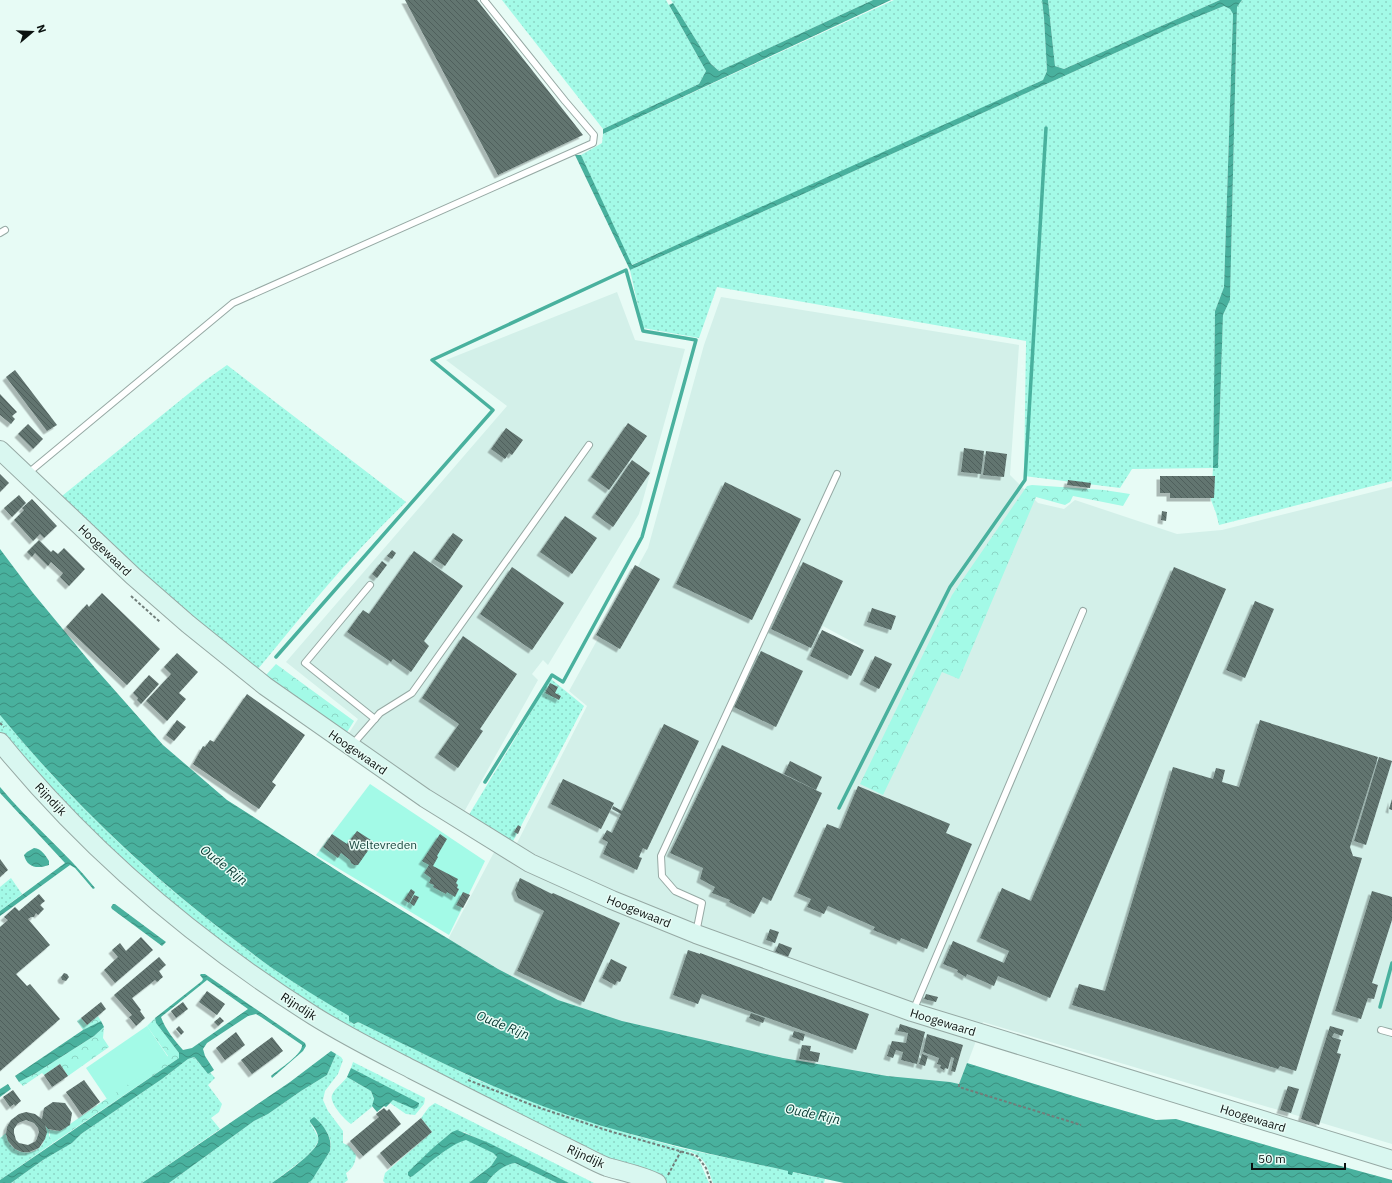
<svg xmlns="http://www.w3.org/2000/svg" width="1392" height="1183" font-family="'IBM Plex Sans',sans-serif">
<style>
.built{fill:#d3f0e9;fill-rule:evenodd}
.grass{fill:url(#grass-dots)}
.forest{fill:url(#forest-crowns)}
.garden{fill:#a3fae7}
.water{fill:url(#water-waves);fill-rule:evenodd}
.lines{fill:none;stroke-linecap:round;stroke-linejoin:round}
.stream{stroke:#49b19e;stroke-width:3.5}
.building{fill:url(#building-back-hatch);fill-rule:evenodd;filter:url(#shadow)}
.lane-casing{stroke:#96a9a4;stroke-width:8}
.secondary-casing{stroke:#96a9a4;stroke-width:20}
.path{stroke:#717e7a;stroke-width:2;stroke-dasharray:3 2;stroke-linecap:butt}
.lane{stroke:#fff;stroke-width:6}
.secondary{stroke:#d9f7f0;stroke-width:18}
.labels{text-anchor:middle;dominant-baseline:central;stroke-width:3;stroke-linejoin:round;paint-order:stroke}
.street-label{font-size:12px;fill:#0b1210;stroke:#e7fbf5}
.park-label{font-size:12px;fill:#1b4940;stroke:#e7fbf5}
.water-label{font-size:13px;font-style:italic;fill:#04362e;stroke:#e7fbf5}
</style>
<defs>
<pattern id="grass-dots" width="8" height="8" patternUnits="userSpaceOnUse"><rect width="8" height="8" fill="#a3fae7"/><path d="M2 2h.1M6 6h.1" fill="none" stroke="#8bd5c5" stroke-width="1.8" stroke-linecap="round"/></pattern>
<pattern id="forest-crowns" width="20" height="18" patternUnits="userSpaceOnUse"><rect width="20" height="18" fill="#a3fae7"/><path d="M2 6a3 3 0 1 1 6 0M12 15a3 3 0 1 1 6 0" fill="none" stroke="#8bd5c5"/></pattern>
<pattern id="water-waves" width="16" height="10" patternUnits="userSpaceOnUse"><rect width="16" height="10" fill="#49b19e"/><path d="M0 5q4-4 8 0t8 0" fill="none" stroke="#3b8f7f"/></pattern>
<pattern id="building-back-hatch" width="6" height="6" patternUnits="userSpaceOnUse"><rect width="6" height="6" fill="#627470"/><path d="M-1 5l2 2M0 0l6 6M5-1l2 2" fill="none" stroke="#4f5e5b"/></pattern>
<filter id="shadow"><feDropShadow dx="-3.5" dy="3.5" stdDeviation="0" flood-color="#0004"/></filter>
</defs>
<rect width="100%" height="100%" fill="#e7fbf5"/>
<g class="built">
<path d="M 617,292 L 635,340 L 685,349 L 639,514 L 548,665 L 543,660 L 532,674 L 538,680 L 464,812 L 390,763 L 345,739 L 358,719 L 286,662 L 507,406 L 446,360 Z"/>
<path d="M 721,297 L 1019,345 L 1010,475 L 1038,503 L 1064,509 L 1075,500 L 1177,534 L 1222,530 L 1392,487 L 1392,1144 L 983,1022 L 956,1094 L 626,1032 L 440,960 L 445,945 L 501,839 L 516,845 L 587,706 L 569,691 L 648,548 L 704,345 ZM 823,626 L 860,646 L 860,648 L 822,630 L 812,651 Z"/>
</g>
<g class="grass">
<path d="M 502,0 L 666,0 L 706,71 L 699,84 L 603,129 Z"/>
<path d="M 671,0 L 873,0 L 719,71 L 711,64 Z"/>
<path d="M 894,0 L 1042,0 L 1044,18 L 1047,71 L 1043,80 L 800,191 L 631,265 L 581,155 L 602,143 L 603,134 Z"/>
<path d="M 1048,0 L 1220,0 L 1064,69 L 1055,66 Z"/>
<path d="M 1242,0 L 1392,0 L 1392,481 L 1219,525 L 1216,513 L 1211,500 L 1213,468 L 1132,469 L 1120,488 L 1024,476 L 1026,341 L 717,287 L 699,338 L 643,328 L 630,270 L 801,195 L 1175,26 L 1224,6 L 1230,9 L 1233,14 L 1224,287 L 1215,311 L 1213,467 L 1218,468 L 1223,315 L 1230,300 L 1237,7 Z"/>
<path d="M 227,365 L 406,502 C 352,553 305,612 258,669 L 212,636 L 57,500 L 203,382 Z"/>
<path d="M 551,679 L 584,706 L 510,847 L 467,818 Z"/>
<path d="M 0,715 C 67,797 142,870 226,933 C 241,945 256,957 272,968 C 297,985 323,1000 349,1016 L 349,1021 L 354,1024 L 358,1022 L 478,1080 L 546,1107 L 630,1134 L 681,1148 L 789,1171 L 792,1174 L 792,1172 L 825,1179 L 824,1183 L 713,1183 C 707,1166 706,1158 688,1151 L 699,1160 L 709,1183 L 660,1183 L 594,1151 L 365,1036 L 310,1005 L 216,941 L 110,851 L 0,736 Z"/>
<path d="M 11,878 L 22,894 L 0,911 L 0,887 Z"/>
<path d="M 336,1054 L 341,1057 L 343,1060 L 338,1074 L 325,1091 L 323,1100 L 328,1111 L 343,1131 L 343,1143 L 349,1146 L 356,1155 C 355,1164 353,1168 346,1173 L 348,1180 L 344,1183 L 308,1183 C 314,1178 317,1171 321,1165 C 324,1160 327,1156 330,1151 C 334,1140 325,1127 317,1120 L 310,1122 L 318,1137 L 318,1141 L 315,1147 L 306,1157 L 272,1183 L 169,1183 L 254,1121 L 268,1114 L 301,1091 L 327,1075 Z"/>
<path d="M 194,1057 L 208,1074 L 210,1072 L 215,1078 L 208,1085 L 222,1104 L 219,1112 L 211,1118 L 220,1129 L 142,1183 L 11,1183 L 43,1160 L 72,1143 L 81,1134 L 162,1079 L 188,1059 Z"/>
<path d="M 353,1062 L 425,1098 L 424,1104 L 415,1115 L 406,1114 L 390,1103 L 393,1100 L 416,1109 L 351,1068 Z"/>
<path d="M 347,1077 L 371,1091 L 374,1100 L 372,1107 L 351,1124 C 345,1120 329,1103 332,1095 C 335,1088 343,1083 347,1077 Z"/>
<path d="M 435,1103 L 594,1183 L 569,1183 L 464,1132 L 452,1132 L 408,1172 L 413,1176 C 427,1165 450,1144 466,1139 L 493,1153 L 497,1157 L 491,1166 L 469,1183 L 385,1183 L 383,1181 L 385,1173 L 432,1132 L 421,1118 L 429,1107 Z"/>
<path d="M 45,1125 L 50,1130 L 49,1135 L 53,1143 L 0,1180 L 0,1138 L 6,1133 C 10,1163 52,1157 45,1125 Z"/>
<path d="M 515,1163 L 557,1183 L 487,1183 C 493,1174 503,1165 515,1163 Z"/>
</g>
<g class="forest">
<path d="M 1032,485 L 1104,490 L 1130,494 L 1123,506 L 1073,496 L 1070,502 L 1065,505 L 1036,497 L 959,679 L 942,672 L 883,795 L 860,784 L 952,595 L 1027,486 Z"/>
<path d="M 276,664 L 354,721 L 344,737 L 266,675 Z"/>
<path d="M 98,1016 L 101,1021 L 83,1030 L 77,1021 L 81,1018 L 87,1025 Z"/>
<path d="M 155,1018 L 156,1023 L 179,1053 L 179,1058 L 53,1143 L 50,1137 L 50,1130 L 60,1131 L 168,1056 L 147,1026 Z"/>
<path d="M 104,1027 L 103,1038 L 109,1047 L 68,1076 L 60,1064 L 44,1075 L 42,1073 L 23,1086 L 19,1082 L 36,1073 L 94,1036 Z"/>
</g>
<g class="garden">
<path d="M 370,784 L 485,861 L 449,935 L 316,855 Z"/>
<path d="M 147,1026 L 168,1057 L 107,1099 L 86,1068 Z"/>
</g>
<g class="water">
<path d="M 873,0 L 891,0 L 603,134 L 603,129 L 699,84 L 706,71 L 669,5 L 673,3 L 711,64 L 719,71 Z"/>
<path d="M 1042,0 L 1048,0 L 1055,66 L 1064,69 L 1220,0 L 1242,0 L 1237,7 L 1230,300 L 1223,315 L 1218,468 L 1213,468 L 1215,311 L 1224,287 L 1233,14 L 1230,9 L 1224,6 L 1175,26 L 801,195 L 630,270 L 575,155 L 581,155 L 632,265 L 1043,80 L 1047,71 L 1044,18 Z"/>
<path d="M 0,549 L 33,593 L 95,668 L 163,745 L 227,800 L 347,877 L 498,969 L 558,1000 L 622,1021 L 783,1058 L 887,1076 L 950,1082 L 959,1084 L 967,1063 L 1080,1098 L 1156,1120 L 1176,1119 L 1304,1156 L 1392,1180 L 1392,1183 L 844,1183 L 793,1172 L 792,1175 L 788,1174 L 788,1171 C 706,1153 624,1136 545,1107 C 481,1083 420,1052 358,1022 L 354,1024 L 349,1021 L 349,1016 C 323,1001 297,985 272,968 C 258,958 244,947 231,937 C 145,872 68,798 0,715 Z"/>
<path d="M 0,787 C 30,823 66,852 95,888 L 93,889 L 75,868 L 70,865 L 0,916 L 0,911 L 65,863 L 0,793 Z"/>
<path d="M 34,848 C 42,849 45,855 49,861 L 49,865 C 38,869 27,868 24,855 L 27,852 Z"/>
<path d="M 113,904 L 115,904 L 166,942 L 162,946 L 112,909 L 111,907 Z"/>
<path d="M 201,974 L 205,974 L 305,1043 L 306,1046 L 303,1051 L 272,1078 L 271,1076 C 278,1070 303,1054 302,1045 L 261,1017 L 256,1014 L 248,1016 L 207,1043 L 203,1049 L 205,1056 L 214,1070 L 208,1074 L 196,1059 L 194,1057 L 188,1059 L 162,1079 L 81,1134 L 72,1143 L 43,1160 L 11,1183 L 0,1183 L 0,1180 L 179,1058 L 179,1053 L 156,1023 L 155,1018 L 202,981 L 203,979 L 200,975 ZM 207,980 L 248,1009 L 192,1048 L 183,1050 C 175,1041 165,1029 161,1017 Z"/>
<path d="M 101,1021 L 104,1027 L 94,1036 L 36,1073 L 19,1082 L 15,1076 L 83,1030 Z"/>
<path d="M 331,1051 L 336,1054 L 327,1075 L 301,1091 L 268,1114 L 254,1121 L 169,1183 L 142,1183 L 290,1082 Z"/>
<path d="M 351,1068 L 419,1103 L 419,1104 L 417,1108 L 414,1109 L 393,1100 L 386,1107 L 384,1106 L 377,1112 L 372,1106 L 374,1099 L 371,1091 L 347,1077 Z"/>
<path d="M 8,1084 L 11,1089 L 0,1097 L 0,1089 Z"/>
<path d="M 314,1117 C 324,1125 333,1138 330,1151 L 312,1180 L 308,1183 L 272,1183 C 283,1175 314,1154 318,1142 C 320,1135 314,1127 310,1122 L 310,1120 Z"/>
<path d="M 457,1130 L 489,1143 L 569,1183 L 557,1183 L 515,1163 C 503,1165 493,1174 487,1183 L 469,1183 L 491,1166 L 497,1157 L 493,1153 L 466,1140 C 450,1144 427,1165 413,1176 L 410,1177 L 408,1175 L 408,1172 L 410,1170 L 434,1147 L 452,1132 Z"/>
</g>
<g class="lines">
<g class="stream">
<path d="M 276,657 L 493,410 L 432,360 L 626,270 L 643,331 L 696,340 L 642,537 L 563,682 L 552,675 L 485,782"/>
<path d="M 839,808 L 950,587 L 1025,480 L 1046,128"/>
<path d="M 1380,1007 L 1392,963"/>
</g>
</g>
<g class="building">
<path d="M 405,0 L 477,0 L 583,135 L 498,175 Z"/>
<path d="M 15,370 L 57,425 L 47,431 L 6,377 Z"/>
<path d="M 0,394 L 17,412 L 12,416 L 15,419 L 11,424 L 0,415 Z"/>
<path d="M 628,423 L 647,436 L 609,490 L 591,477 Z"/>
<path d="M 28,424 L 43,439 L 33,449 L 18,434 Z"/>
<path d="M 506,428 L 523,440 L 512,455 L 509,453 L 505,459 L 491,449 Z"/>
<path d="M 964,448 L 984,451 L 981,474 L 961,472 Z"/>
<path d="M 986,451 L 1007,454 L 1004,477 L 983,475 Z"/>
<path d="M 632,460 L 650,473 L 613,527 L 595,514 Z"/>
<path d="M 0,474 L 9,483 L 0,492 Z"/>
<path d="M 1160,476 L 1215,476 L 1214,498 L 1170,498 L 1170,493 L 1160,493 Z"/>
<path d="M 1068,480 L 1091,483 L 1090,488 L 1067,485 Z"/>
<path d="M 725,482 L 801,519 L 752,620 L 676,584 Z"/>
<path d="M 19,495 L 26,503 L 12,517 L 4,508 Z"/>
<path d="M 32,499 L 57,526 L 44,538 L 40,534 L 33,541 L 14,520 L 24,510 L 22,508 Z"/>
<path d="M 1162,511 L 1167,512 L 1166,521 L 1161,520 Z"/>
<path d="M 565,516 L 597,538 L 572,574 L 540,552 Z"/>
<path d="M 453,533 L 463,540 L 445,566 L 434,559 Z"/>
<path d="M 39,540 L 51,552 L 53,550 L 58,554 L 64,548 L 85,569 L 69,586 L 60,577 L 63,573 L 51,562 L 48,566 L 35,553 L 32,557 L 27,552 Z"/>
<path d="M 392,550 L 396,553 L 392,559 L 387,556 Z"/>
<path d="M 414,551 L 463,586 L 424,641 L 429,646 L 411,672 L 393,659 L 391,662 L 347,632 L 363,610 L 369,614 Z"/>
<path d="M 382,561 L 387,565 L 377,578 L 372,574 Z"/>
<path d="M 803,562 L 843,581 L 811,648 L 771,629 Z"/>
<path d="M 635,565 L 660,579 L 620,649 L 596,635 Z"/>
<path d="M 512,567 L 564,603 L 532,650 L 480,614 Z"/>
<path d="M 1174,567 L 1226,589 L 1050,998 L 998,976 L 994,986 L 967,974 L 966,977 L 957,972 L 958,970 L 943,964 L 953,941 L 1004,963 L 1009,951 L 980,938 L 1002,888 L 1031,901 Z"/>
<path d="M 102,593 L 160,649 L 127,685 L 66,627 L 87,604 L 89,607 Z"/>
<path d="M 1255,601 L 1274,609 L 1245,678 L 1226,670 Z"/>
<path d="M 872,608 L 896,616 L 891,630 L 867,622 Z"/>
<path d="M 822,630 L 864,650 L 851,676 L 810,656 Z"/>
<path d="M 463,636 L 517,674 L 480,729 L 483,731 L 458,768 L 438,754 L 459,724 L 422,698 Z"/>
<path d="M 761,651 L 803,671 L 776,727 L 734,707 Z"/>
<path d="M 177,653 L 198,672 L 179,693 L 186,699 L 167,721 L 146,701 L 171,674 L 164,667 Z"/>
<path d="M 875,656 L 892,664 L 879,689 L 863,681 Z"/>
<path d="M 149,675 L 159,684 L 141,704 L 137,700 L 138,698 L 133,693 Z"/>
<path d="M 550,683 L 558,687 L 555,693 L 561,696 L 559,700 L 545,693 Z"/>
<path d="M 247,694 L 305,735 L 272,782 L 276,785 L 259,809 L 193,764 L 203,746 L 205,747 L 210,740 L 214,742 Z"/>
<path d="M 177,720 L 186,727 L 174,741 L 166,735 Z"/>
<path d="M 1260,720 L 1378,757 L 1350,847 L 1353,856 L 1362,858 L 1296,1071 L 1280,1066 L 1278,1069 L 1072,1005 L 1079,984 L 1105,991 L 1173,767 L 1213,779 L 1216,768 L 1225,770 L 1222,782 L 1239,787 Z"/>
<path d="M 664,724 L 699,741 L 647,850 L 643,848 L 639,857 L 642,858 L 637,870 L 603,854 L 608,842 L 602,839 L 607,830 L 612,833 L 621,814 L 612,809 L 613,806 L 622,811 Z"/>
<path d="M 722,745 L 822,793 L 771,901 L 763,897 L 754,914 L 729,902 L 730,900 L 712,893 L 715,887 L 700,879 L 703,868 L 670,853 Z"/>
<path d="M 1379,757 L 1392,761 L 1366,845 L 1354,841 Z"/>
<path d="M 790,761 L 822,777 L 816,790 L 784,774 Z"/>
<path d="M 563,779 L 614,803 L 601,829 L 551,804 Z"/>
<path d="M 858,786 L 950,824 L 946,833 L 972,844 L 927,949 L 901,938 L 900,941 L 873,930 L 875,927 L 828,906 L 824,914 L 807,907 L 811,899 L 797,893 L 827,824 L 840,829 Z"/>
<path d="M 1392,799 L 1392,810 L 1389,809 Z"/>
<path d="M 518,825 L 521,827 L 518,834 L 514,832 Z"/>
<path d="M 357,831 L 374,842 L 358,865 L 354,865 L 351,863 L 350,860 L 341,853 L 338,858 L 323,847 L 332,834 L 347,844 Z"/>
<path d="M 440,834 L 447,839 L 437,856 L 438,857 L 433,866 L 458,879 L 456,883 L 458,885 L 457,888 L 459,889 L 455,897 L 447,892 L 446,894 L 433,887 L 434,885 L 429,883 L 431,878 L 424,873 L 429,865 L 422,861 Z"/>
<path d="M 0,859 L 8,870 L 0,877 Z"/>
<path d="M 520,878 L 552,894 L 553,893 L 620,923 L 584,1002 L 517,971 L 544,911 L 518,898 L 515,890 Z"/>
<path d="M 411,889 L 415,892 L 409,903 L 404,900 Z"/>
<path d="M 1372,891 L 1392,897 L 1392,920 L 1372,983 L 1378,985 L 1374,999 L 1368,998 L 1361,1019 L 1335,1011 Z"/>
<path d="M 463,892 L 470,895 L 463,908 L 456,905 Z"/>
<path d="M 39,894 L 45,901 L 40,905 L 44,909 L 38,915 L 36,913 L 34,917 L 31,917 L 28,919 L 50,945 L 16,974 L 27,986 L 30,984 L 60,1019 L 0,1071 L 0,927 L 8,920 L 4,917 L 15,907 L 19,911 Z"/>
<path d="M 414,895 L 419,897 L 414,906 L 410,903 Z"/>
<path d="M 770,929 L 779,932 L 775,943 L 766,940 Z"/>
<path d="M 141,937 L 153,950 L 115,983 L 104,970 L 118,957 L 112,950 L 120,943 L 126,951 Z"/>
<path d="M 779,943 L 792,948 L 788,957 L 775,952 Z"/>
<path d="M 688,950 L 700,954 L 700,953 L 869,1014 L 856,1050 L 702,994 L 698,1004 L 673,995 Z"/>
<path d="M 159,957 L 166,965 L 159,971 L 163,977 L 157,982 L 155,980 L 132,998 L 141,1010 L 140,1011 L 145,1018 L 136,1026 L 129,1017 L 132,1015 L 114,995 Z"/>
<path d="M 611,959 L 627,967 L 620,982 L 617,981 L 615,985 L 602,978 Z"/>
<path d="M 64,973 L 67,974 L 69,977 L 66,981 L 62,980 L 61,977 Z"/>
<path d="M 207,991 L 225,1004 L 217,1015 L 199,1002 Z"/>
<path d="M 926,994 L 938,997 L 936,1002 L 924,999 Z"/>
<path d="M 101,1002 L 106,1009 L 87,1025 L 81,1018 Z"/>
<path d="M 183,1002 L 188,1009 L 176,1018 L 171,1011 Z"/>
<path d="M 751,1013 L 765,1018 L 763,1023 L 749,1018 Z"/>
<path d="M 220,1017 L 224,1021 L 218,1026 L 214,1022 Z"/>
<path d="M 900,1024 L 925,1032 L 917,1064 L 901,1060 L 903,1052 L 896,1050 L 893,1058 L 887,1056 L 892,1041 L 906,1043 L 908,1033 L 898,1031 Z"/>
<path d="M 179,1026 L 184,1032 L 181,1035 L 176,1029 Z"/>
<path d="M 1330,1026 L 1344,1030 L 1342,1036 L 1334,1033 L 1332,1037 L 1341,1040 L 1337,1053 L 1341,1054 L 1319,1125 L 1301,1119 Z"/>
<path d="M 794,1031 L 805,1034 L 803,1041 L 792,1037 Z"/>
<path d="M 236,1032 L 245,1045 L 225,1060 L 216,1048 Z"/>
<path d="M 927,1034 L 963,1045 L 955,1072 L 951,1071 L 954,1058 L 951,1057 L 948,1069 L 945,1068 L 944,1070 L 940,1068 L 941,1065 L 937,1064 L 939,1058 L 923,1052 Z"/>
<path d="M 272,1037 L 283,1051 L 252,1074 L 241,1060 Z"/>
<path d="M 802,1045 L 811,1046 L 810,1051 L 820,1053 L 818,1062 L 799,1059 Z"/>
<path d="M 922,1054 L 928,1056 L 925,1066 L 919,1064 Z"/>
<path d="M 60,1064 L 68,1076 L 52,1087 L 44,1075 Z"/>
<path d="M 84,1080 L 100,1102 L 82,1115 L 66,1092 Z"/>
<path d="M 1288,1086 L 1299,1089 L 1291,1113 L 1280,1110 Z"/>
<path d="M 13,1090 L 21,1101 L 15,1106 L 14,1104 L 10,1107 L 3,1097 Z"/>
<path d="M 53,1102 L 65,1103 L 72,1113 L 70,1125 L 60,1131 L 48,1129 L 45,1125 L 47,1132 L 45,1139 L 39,1148 L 29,1152 L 22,1152 L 15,1149 L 8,1141 L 6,1134 L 7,1127 L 11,1120 L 19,1114 L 26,1112 L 35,1114 L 42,1119 L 44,1108 ZM 26,1120 L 34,1123 L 38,1128 L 39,1132 L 36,1141 L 28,1145 L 19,1143 L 16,1140 L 14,1133 L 14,1129 L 18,1123 Z"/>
<path d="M 384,1108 L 387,1111 L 389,1109 L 401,1124 L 363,1156 L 350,1141 L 379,1117 L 376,1114 Z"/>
<path d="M 421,1118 L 432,1132 L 391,1166 L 380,1153 Z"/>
</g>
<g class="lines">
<defs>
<g id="lane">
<path d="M 0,233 L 5,230"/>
<path d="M 27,474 L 233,303 L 593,143 L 594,135 L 565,101 L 484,0"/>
<path d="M 370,585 L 305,663 L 375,719"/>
<path d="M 352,745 L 380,713 L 412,693 L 589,445"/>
<path d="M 696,933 L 702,903 L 675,891 L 662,876 L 661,856 L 837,474"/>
<path d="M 913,1011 L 1083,611"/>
<path d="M 1381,1030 L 1392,1033"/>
</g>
<g id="secondary">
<path d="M 0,450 L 133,576 L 188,624 L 265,686 L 425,798 L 530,863 L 612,900 L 696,934 L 912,1012 L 1392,1160"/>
<path d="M 0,742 C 88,850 197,942 314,1016 C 346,1036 380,1053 413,1070 C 468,1098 523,1126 578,1153 C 588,1158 597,1163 607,1167 C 624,1172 641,1175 657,1183"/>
</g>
</defs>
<use href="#lane" class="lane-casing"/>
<use href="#secondary" class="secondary-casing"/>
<g class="path">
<path d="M 131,596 L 160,622"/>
<path d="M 0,723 L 4,727"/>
<path d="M 468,1080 L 537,1107 L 609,1131 L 697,1156 L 706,1168 L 711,1183"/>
<path d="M 959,1084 L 959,1087 L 1081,1125"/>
<path d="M 668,1175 L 681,1151"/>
</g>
<use href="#lane" class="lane"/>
<use href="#secondary" class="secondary"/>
</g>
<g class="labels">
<g class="street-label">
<text transform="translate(105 550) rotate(44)">Hoogewaard</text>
<text transform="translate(358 752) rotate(35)">Hoogewaard</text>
<text transform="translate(51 799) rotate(47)">Rijndijk</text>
<text transform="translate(639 911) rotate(22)">Hoogewaard</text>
<text transform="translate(299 1006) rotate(33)">Rijndijk</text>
<text transform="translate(943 1022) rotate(17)">Hoogewaard</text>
<text transform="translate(1253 1118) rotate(17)">Hoogewaard</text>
<text transform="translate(586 1156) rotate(25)">Rijndijk</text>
</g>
<g class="park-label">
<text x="383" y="844">Weltevreden</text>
</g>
<g class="water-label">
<text transform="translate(224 865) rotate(38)">Oude Rijn</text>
<text transform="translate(503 1025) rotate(22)">Oude Rijn</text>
<text transform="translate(813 1114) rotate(12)">Oude Rijn</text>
</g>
</g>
<g transform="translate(32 32) rotate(71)" stroke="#e7fbf5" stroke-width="3" paint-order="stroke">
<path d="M0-3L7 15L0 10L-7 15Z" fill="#0b1210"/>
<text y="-6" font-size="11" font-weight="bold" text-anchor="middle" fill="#0b1210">N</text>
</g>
<path d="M1252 1163v6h93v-6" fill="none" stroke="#0b1210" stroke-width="2"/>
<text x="1258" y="1163" font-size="12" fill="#0b1210" stroke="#e7fbf5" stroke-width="3" paint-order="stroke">50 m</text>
</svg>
